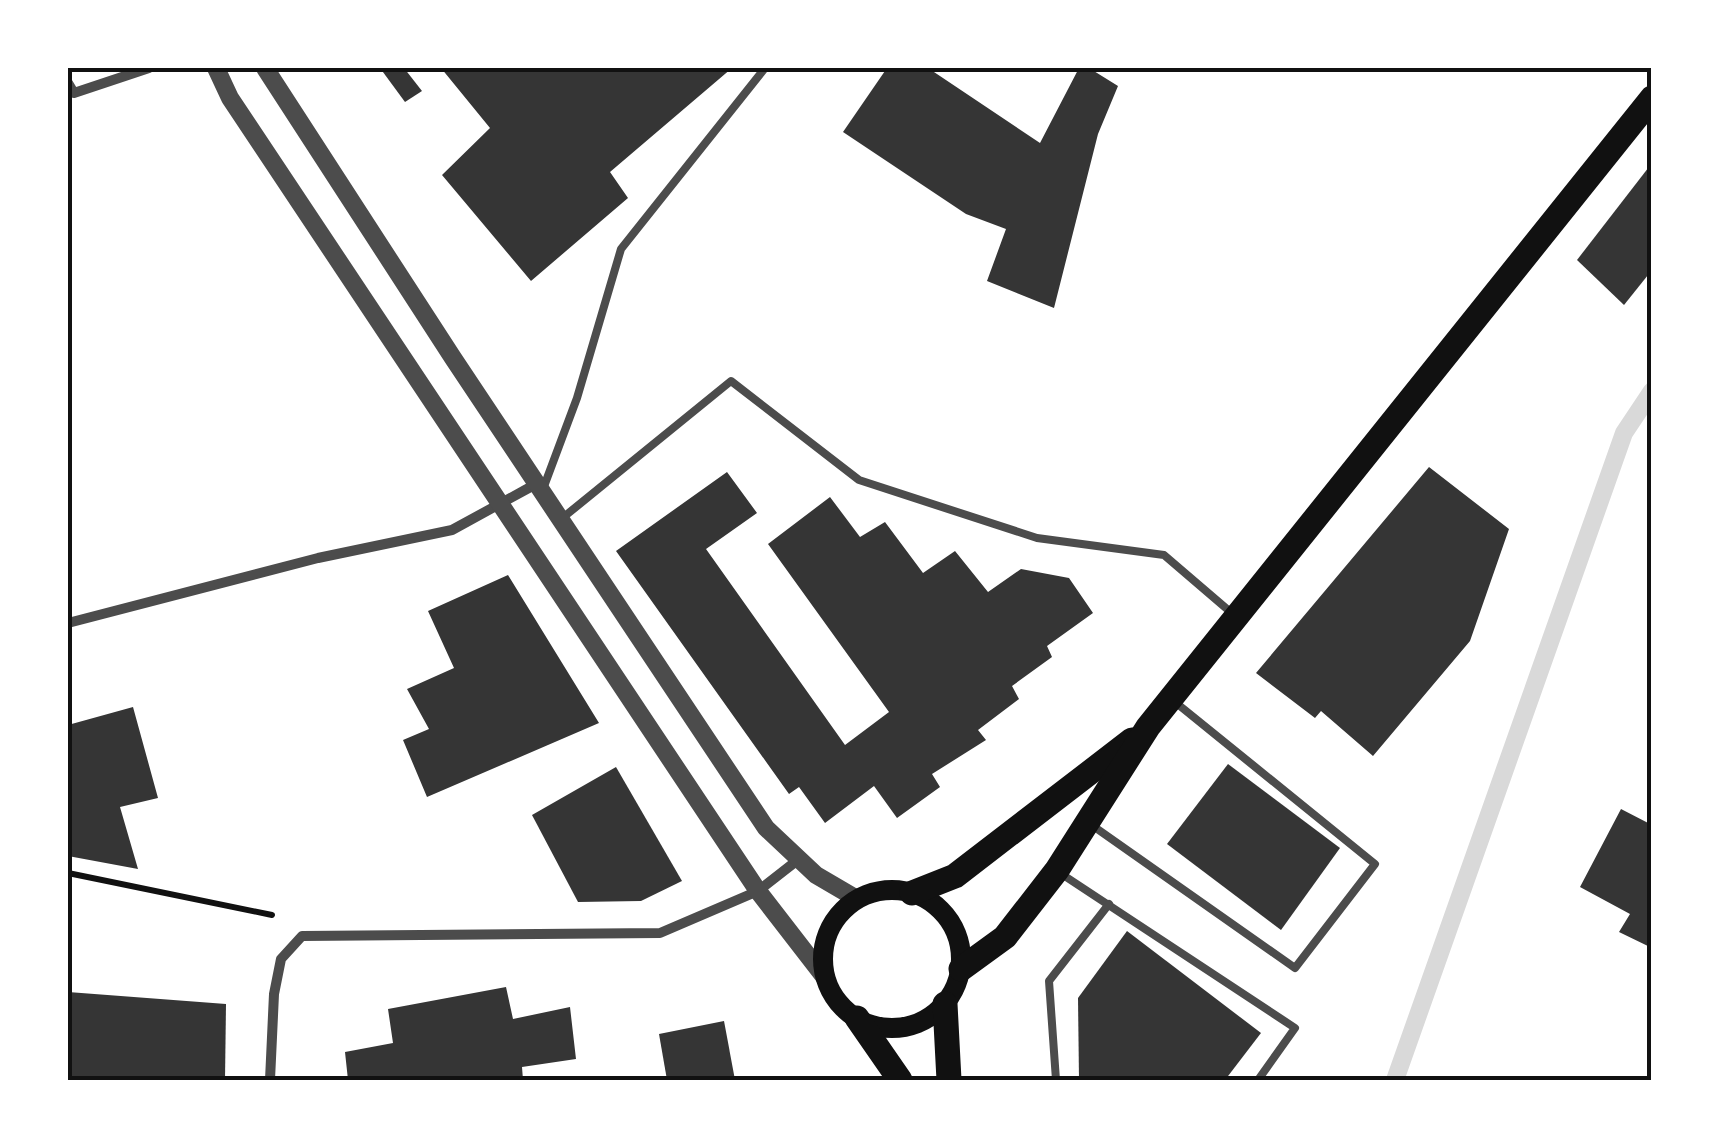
<svg xmlns="http://www.w3.org/2000/svg" width="1719" height="1148" font-family="Lato,sans-serif">
<style>
.lines{fill:none;stroke-linecap:round;stroke-linejoin:round}
.stream{stroke:#d9d9d9;stroke-width:18}
.building{fill:#353535}
.path{stroke:#111;stroke-width:6}
.service{stroke:#4c4c4c;stroke-width:8}
.minor{stroke:#4c4c4c;stroke-width:10}
.tertiary{stroke:#4c4c4c;stroke-width:18}
.secondary{stroke:#111;stroke-width:20}
.primary{stroke:#111;stroke-width:25}
.neatline{fill:none;stroke:#111;stroke-width:4}
</style>
<rect width="100%" height="100%" fill="#fff"/>
<g class="lines">
<path class="stream" d="M 1395,1080 L 1624,433 L 1652,391"/>
</g>
<g class="building">
<path d="M 380,68 L 404,68 L 422,91 L 405,102 Z"/>
<path d="M 441,68 L 732,68 L 610,172 L 628,198 L 531,281 L 442,175 L 490,128 Z"/>
<path d="M 887,68 L 928,68 L 1040,143 L 1079,68 L 1089,68 L 1118,86 L 1098,134 L 1054,308 L 987,281 L 1006,229 L 966,214 L 843,132 Z"/>
<path d="M 1652,163 L 1652,270 L 1624,305 L 1577,260 Z"/>
<path d="M 1429,467 L 1509,529 L 1470,641 L 1373,756 L 1321,711 L 1315,718 L 1256,673 Z"/>
<path d="M 727,472 L 757,513 L 706,549 L 845,745 L 889,712 L 768,544 L 830,497 L 860,537 L 885,522 L 923,573 L 955,551 L 988,592 L 1021,569 L 1069,578 L 1093,613 L 1047,646 L 1052,657 L 1012,686 L 1019,699 L 978,730 L 986,740 L 932,774 L 940,787 L 897,818 L 874,786 L 825,823 L 799,787 L 789,794 L 616,551 Z"/>
<path d="M 508,575 L 599,723 L 427,797 L 403,740 L 429,729 L 407,689 L 454,668 L 428,611 Z"/>
<path d="M 133,707 L 158,798 L 120,807 L 138,869 L 68,856 L 68,725 Z"/>
<path d="M 1228,764 L 1340,848 L 1281,930 L 1167,844 Z"/>
<path d="M 616,767 L 682,881 L 641,901 L 578,902 L 532,815 Z"/>
<path d="M 1621,809 L 1652,825 L 1652,948 L 1619,932 L 1630,914 L 1580,887 Z"/>
<path d="M 1127,931 L 1261,1033 L 1225,1080 L 1079,1080 L 1078,998 Z"/>
<path d="M 506,987 L 513,1019 L 570,1007 L 576,1059 L 522,1067 L 523,1080 L 348,1080 L 345,1052 L 393,1043 L 388,1009 Z"/>
<path d="M 68,992 L 226,1004 L 225,1080 L 68,1080 Z"/>
<path d="M 724,1021 L 735,1080 L 667,1080 L 659,1034 Z"/>
</g>
<g class="lines">
<path class="path" d="M 68,873 L 272,915"/>
<g class="service">
<path d="M 543,489 L 577,398 L 621,249 L 765,68"/>
<path d="M 560,520 L 731,381 L 859,480 L 1037,538 L 1164,555 L 1234,615"/>
<path d="M 1093,826 L 1295,968 L 1375,864 L 1175,702"/>
<path d="M 1060,873 L 1295,1028 L 1258,1080"/>
<path d="M 1056,1080 L 1049,981 L 1109,904"/>
</g>
<g class="minor">
<path d="M 68,83 L 74,93 L 149,68"/>
<path d="M 68,623 L 318,558 L 452,530 L 536,484"/>
<path d="M 270,1080 L 274,994 L 281,959 L 302,936 L 660,933 L 758,891 L 799,859"/>
</g>
<g class="tertiary">
<path d="M 216,68 L 230,98 L 758,891 L 826,979"/>
<path d="M 265,68 L 453,358 L 766,828 L 816,875 L 857,899"/>
</g>
<circle class="secondary" cx="892" cy="959" r="69"/>
<g class="primary">
<path d="M 912,893 L 955,876 L 1132,740"/>
<path d="M 961,969 L 1005,937 L 1057,870 L 1148,727 L 1652,98"/>
<path d="M 945,1004 L 949,1080"/>
<path d="M 857,1018 L 900,1080"/>
</g>
</g>
<rect width="1719" height="1148" fill="none" stroke="#ffffff" stroke-width="140"/>
<rect x="70" y="70" width="1579" height="1008" class="neatline"/>
</svg>
